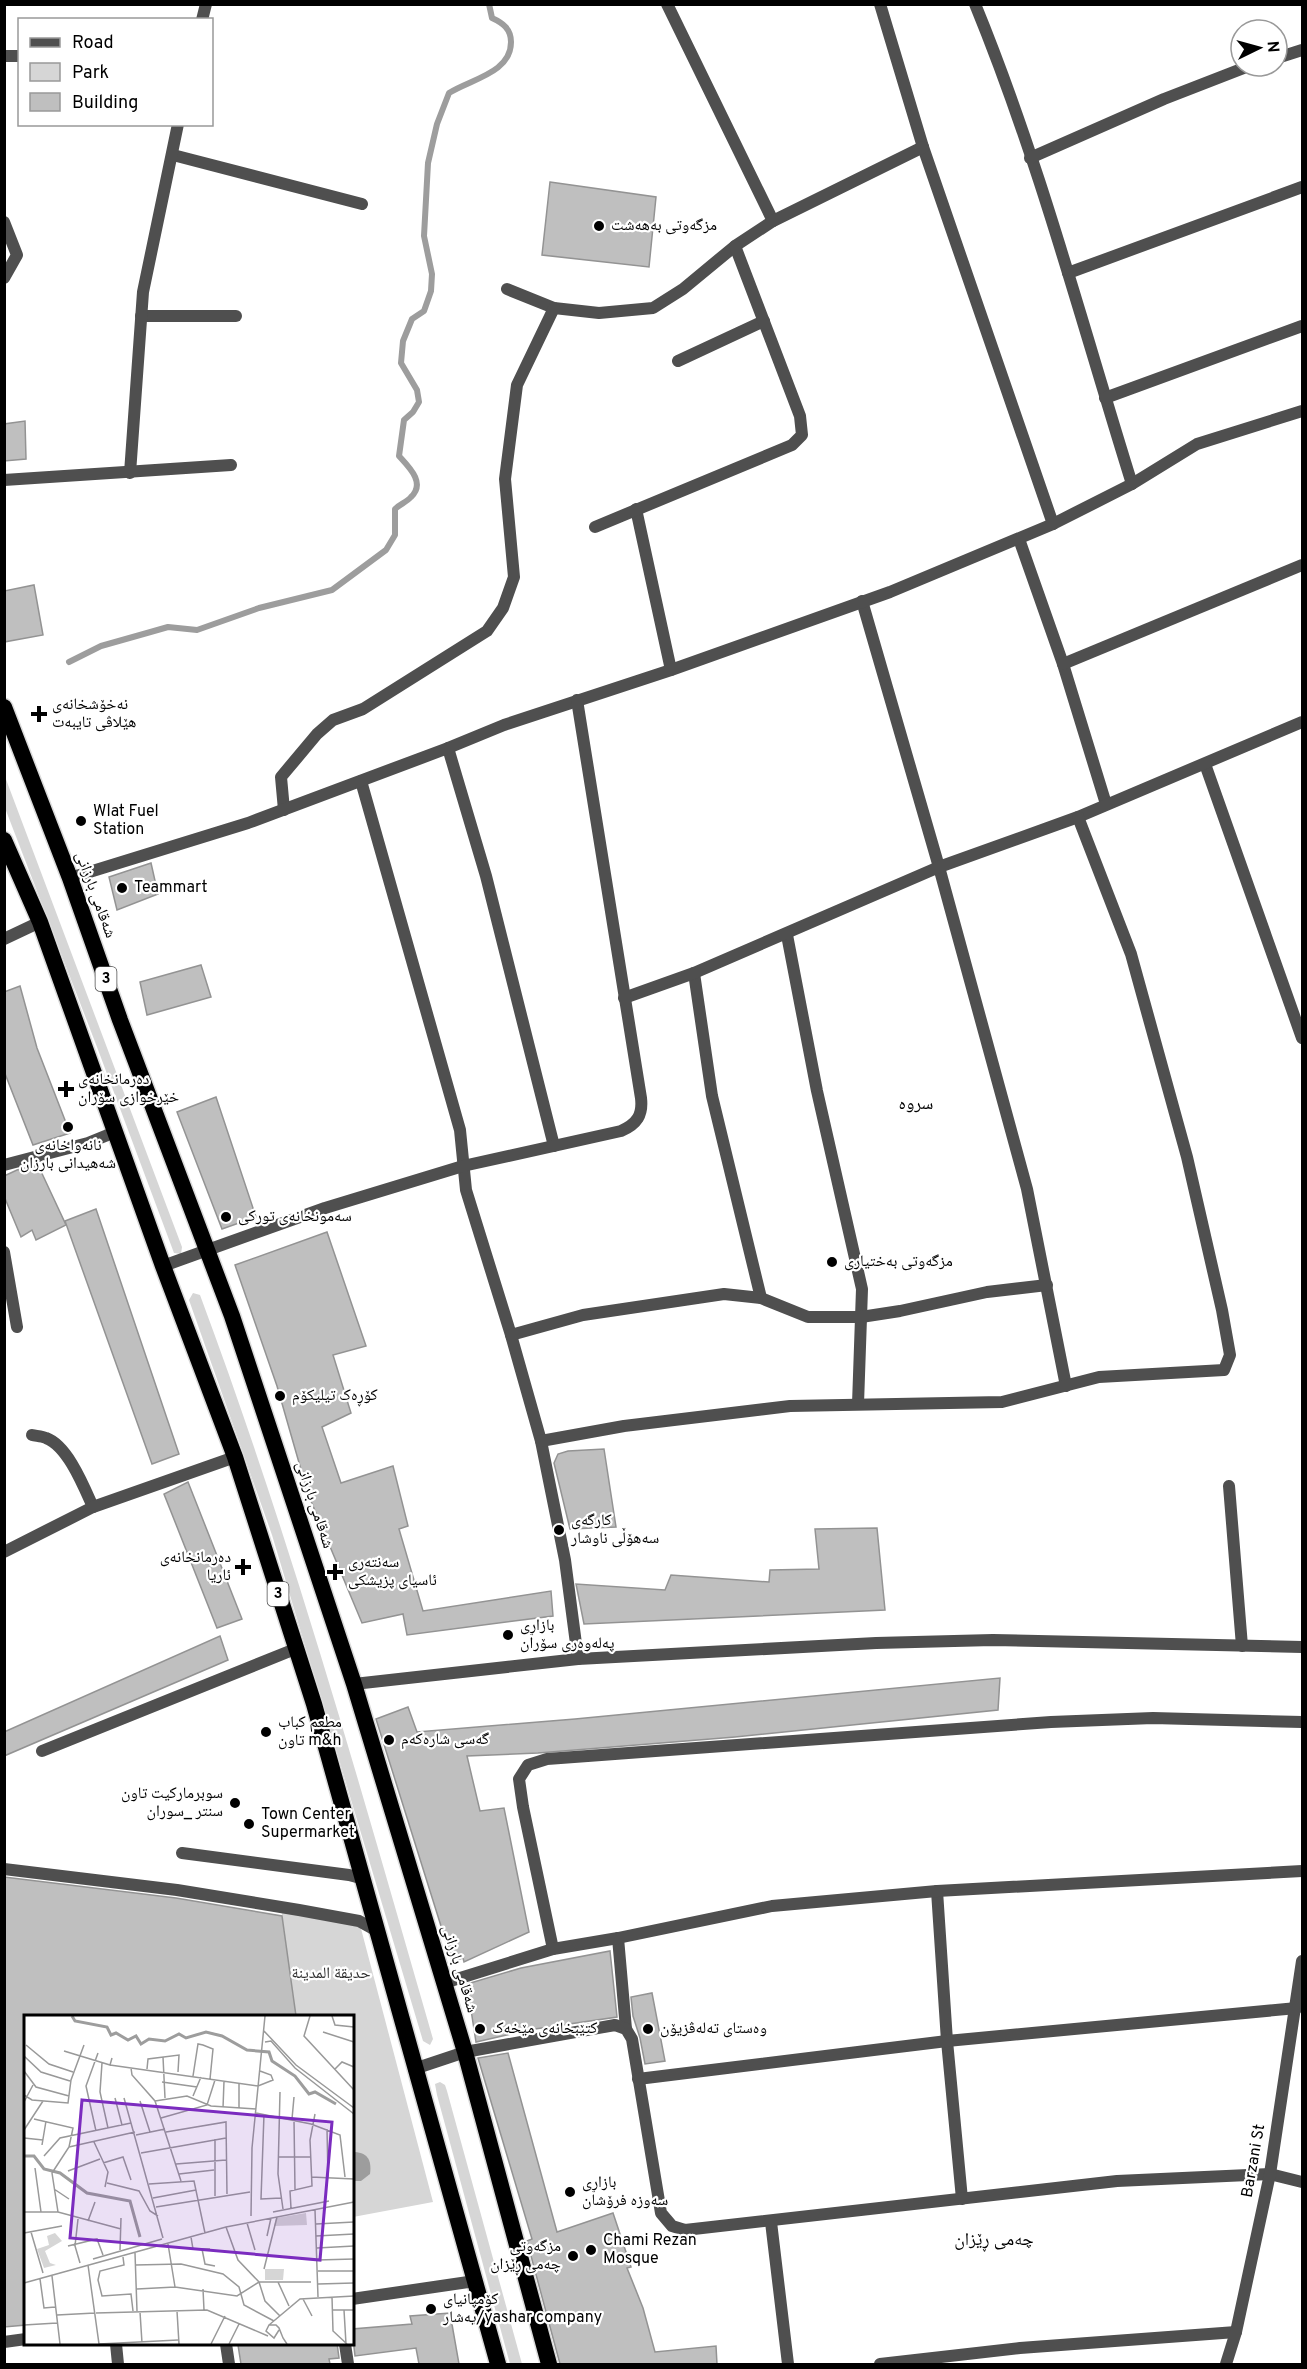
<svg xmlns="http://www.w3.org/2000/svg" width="1307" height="2369" font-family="Overpass,'Noto Naskh Arabic',sans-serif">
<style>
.green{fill:#d6d6d6}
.water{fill:#9d9d9d}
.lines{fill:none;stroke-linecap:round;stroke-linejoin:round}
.stream{stroke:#9d9d9d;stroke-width:6}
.building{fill:#bfbfbf;stroke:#939393;stroke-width:1.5}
.trunk-casing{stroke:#dbdbdb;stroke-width:19}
.minor{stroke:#4f4f4f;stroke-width:12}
.tertiary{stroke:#4f4f4f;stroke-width:12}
.trunk{stroke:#000;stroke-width:16}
.poi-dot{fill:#000;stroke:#fff;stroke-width:2}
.labels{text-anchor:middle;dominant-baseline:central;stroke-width:4.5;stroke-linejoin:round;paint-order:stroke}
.shield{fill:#fff;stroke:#4c4c4c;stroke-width:1.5}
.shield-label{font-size:15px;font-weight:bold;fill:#000}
.poi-label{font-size:16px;fill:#000;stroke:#fff;text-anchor:start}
.street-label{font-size:16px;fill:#000;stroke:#fff}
.park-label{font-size:16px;fill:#2d2d2d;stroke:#fff}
.neighbourhood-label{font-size:18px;fill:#000;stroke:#fff}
.inset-river{fill:none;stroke:#9d9d9d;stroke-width:3}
.inset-road{fill:none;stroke:#999;stroke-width:1.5}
.view{fill:#7b2cbf;fill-opacity:0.15;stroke:#7b2cbf;stroke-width:3}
.inset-edge{fill:none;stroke:#000;stroke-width:3}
</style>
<rect width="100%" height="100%" fill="#fff"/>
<g class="green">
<path d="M 4,774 L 182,1247 L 181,1254 L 174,1253 L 97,1047 L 5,808 Z"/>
<path d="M 193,1293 L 200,1295 C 291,1539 361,1789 433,2039 L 430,2045 L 423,2041 L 272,1535 L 189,1300 Z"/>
<path d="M 281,1908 L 359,1921 L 433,2202 L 353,2217 L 352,2016 L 296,2016 Z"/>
<path d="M 440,2082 L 445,2085 L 447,2091 L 522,2364 L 510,2364 L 437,2095 L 435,2084 Z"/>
</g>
<path class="water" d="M 352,2152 C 367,2152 372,2159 370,2174 L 361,2181 L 353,2181 Z"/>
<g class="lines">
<path class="stream" d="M 69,662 L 101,646 L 147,633 L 168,627 L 197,630 L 259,608 L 332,590 L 386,550 L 395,535 L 395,509 C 400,504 407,502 411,497 C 426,483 409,467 399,456 L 404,420 L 413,412 L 419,402 L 417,390 L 401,363 L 403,341 L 412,319 L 424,311 L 431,291 L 432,274 L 424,236 L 428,163 L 437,124 L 449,93 C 471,79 511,73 511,42 C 511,29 503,23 492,18 L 489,4"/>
</g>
<g class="building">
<path d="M 550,182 L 656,197 L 649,267 L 542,255 Z"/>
<path d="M 25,421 L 26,459 L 4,461 L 4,424 Z"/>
<path d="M 34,585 L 43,635 L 4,642 L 4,591 Z"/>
<path d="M 151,863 L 158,894 L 117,910 L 109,877 Z"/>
<path d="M 201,965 L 211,997 L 147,1015 L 140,982 Z"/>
<path d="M 20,986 L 37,1048 L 70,1133 L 33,1145 L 4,1071 L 4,992 Z"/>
<path d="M 216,1097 L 256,1217 L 222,1229 L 177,1112 Z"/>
<path d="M 38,1165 L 66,1225 L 36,1240 L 32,1230 L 21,1237 L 4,1196 L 4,1176 L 17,1170 Z"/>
<path d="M 96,1209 L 179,1454 L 152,1464 L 65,1221 Z"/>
<path d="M 327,1232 L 366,1346 L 333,1355 L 351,1413 L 322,1427 L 341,1483 L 393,1466 L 408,1526 L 399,1529 L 423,1611 L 551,1591 L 553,1616 L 407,1635 L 403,1614 L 362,1623 L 308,1494 L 277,1386 L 235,1265 Z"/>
<path d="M 604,1449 L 616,1527 L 570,1529 L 554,1463 L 558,1454 L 568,1451 Z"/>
<path d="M 188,1482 L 242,1619 L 217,1628 L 164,1494 Z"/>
<path d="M 877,1528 L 885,1610 L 584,1624 L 576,1584 L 665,1590 L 671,1575 L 769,1582 L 770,1570 L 819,1569 L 815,1529 Z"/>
<path d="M 220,1636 L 228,1660 L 4,1756 L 4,1732 Z"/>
<path d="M 1000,1678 L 998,1710 L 735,1737 L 538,1753 L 467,1756 L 480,1811 L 504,1808 L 529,1932 L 464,1962 L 463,1958 L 452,1961 L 376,1719 L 408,1707 L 417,1732 L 575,1719 Z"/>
<path d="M 4,1877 L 176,1898 L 282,1916 L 296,2016 L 26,2016 L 26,2325 L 4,2327 Z"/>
<path d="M 610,1951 L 617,2017 L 528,2030 L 476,2042 L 467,1984 L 521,1968 Z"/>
<path d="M 652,1993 L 665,2061 L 645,2064 L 640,2038 L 633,2016 L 631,1997 Z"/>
<path d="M 508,2053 L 557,2232 L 613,2213 L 631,2267 L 627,2268 L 643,2308 L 655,2352 L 716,2346 L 717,2364 L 560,2364 L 527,2241 L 532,2239 L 478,2058 Z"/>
<path d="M 450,2313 L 459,2364 L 419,2364 L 416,2348 L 355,2356 L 352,2329 L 412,2324 L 410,2316 Z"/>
<path d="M 248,2343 L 337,2343 L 339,2358 L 329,2359 L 330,2364 L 241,2364 L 238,2345 Z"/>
</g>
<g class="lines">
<defs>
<g id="trunk">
<path d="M 4,707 L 70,878 L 120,1020 L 232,1316 L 354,1684 L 465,2052 L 549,2364"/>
<path d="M 4,840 L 40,922 L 163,1266 L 235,1457 L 314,1704 L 498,2364"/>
</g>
</defs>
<use href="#trunk" class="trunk-casing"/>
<g class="minor">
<path d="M 667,4 L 773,221"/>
<path d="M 880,4 L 923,147 L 1053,524"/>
<path d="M 975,4 C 1039,160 1082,324 1132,484"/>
<path d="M 202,20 L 206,4"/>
<path d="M 4,56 L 20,56"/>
<path d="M 1277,58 L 1302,50"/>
<path d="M 173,155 L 362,204"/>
<path d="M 1030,158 L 1164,99 L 1249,66"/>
<path d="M 4,222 L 17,255 L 4,278"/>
<path d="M 1068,273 L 1302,187"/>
<path d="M 507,289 L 554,308 L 599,313 L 653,308 L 683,289 L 735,246 L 773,221 L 923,147"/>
<path d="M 141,316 L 236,316"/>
<path d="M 678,361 L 764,321"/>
<path d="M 1105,398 L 1302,326"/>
<path d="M 130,473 L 143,292 L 178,124"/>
<path d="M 4,480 L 231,465"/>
<path d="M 636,509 L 671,670"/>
<path d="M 595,527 L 792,445 L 802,435 L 800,416 L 735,246"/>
<path d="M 1019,539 L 1063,664 L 1106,804"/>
<path d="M 862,601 L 939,867 L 1027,1189 L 1066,1386"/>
<path d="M 1063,664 L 1302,565"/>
<path d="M 448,748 L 486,876 L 554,1146"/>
<path d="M 1205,764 L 1302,1038"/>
<path d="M 361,781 L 460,1130 L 466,1190 L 511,1335 L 541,1441 L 565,1560 L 578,1659"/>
<path d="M 284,810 L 281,777 L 317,734 L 333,720 L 363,709 L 487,631 L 503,608 L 514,577 L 505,479 L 517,385 L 554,308"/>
<path d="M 70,878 L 248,823 L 448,748 L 504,725 L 671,670 L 890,592 L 1053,524 L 1132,484 L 1197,444 L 1302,411"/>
<path d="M 787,935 L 817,1091 L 862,1289 L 858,1404"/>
<path d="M 4,939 L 40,922"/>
<path d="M 694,973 L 712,1096 L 761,1298"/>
<path d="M 624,998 L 694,973 L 939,867 L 1078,817 L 1302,722"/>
<path d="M 4,1165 L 88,1143 L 115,1132"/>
<path d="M 4,1252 L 17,1327"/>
<path d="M 163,1266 L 325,1208 L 463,1166 L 621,1131 C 637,1124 643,1115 641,1098 L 577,700"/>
<path d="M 511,1335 L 583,1315 L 724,1294 L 761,1298 L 808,1317 L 861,1317 L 900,1311 L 987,1292 L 1047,1285"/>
<path d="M 32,1435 C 36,1436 42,1436 46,1438 C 68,1446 84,1487 93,1507"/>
<path d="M 541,1441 L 624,1426 L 790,1406 L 1002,1402 L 1099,1377 L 1224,1370 L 1230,1355 L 1222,1310 L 1187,1157 L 1131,954 L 1078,817"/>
<path d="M 1229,1486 L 1242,1646"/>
<path d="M 4,1552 L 93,1507 L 235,1457"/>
<path d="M 42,1751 L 295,1649"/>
<path d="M 182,1853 L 349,1875 L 364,1879"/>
<path d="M 4,1869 L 177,1890 L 299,1910 L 359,1921 L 379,1932"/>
<path d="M 937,1891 L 947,2041 L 962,2199"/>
<path d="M 618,1938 L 626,2029"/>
<path d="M 553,1949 L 523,1807 L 519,1779 L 528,1765 L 547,1759 L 1051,1722 L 1153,1718 L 1302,1722"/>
<path d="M 444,1983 L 553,1949 L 618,1938 L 772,1906 L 937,1891 L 1302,1871"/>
<path d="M 414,2069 L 465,2052 L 615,2025 L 626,2029 L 632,2039 L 661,2213 L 672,2226 L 685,2230 L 1117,2181 L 1270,2174 L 1302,2182"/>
<path d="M 638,2079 L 947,2041 L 1297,2008"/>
<path d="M 771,2222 L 788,2364"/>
<path d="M 116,2344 L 118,2364"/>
<path d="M 226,2344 L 229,2364"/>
<path d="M 345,2344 L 348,2364"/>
<path d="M 880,2364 L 1020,2348 L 1236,2332"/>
<path d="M 1226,2364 L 1236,2332 L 1270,2174 L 1302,1961"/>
</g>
<g class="tertiary">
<path d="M 354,1684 L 578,1659 L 876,1643 L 993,1640 L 1302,1647"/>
<path d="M 352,2299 L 475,2281"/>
<path d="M 4,2342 L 26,2339"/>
</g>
<use href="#trunk" class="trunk"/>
</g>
<g class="poi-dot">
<circle cx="599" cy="226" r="6"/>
<path d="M36 705h6v6h6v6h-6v6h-6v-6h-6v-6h6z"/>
<circle cx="81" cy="821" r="6"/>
<circle cx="122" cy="888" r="6"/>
<path d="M63 1080h6v6h6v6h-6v6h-6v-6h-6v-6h6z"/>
<circle cx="68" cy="1127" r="6"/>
<circle cx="226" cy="1217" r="6"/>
<circle cx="832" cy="1262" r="6"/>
<circle cx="280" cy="1396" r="6"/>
<circle cx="559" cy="1530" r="6"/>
<path d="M240 1558h6v6h6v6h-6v6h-6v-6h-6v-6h6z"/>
<path d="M332 1563h6v6h6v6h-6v6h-6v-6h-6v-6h6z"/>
<circle cx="508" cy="1635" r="6"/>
<circle cx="266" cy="1732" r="6"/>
<circle cx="389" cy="1740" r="6"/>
<circle cx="235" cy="1803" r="6"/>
<circle cx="249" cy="1824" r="6"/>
<circle cx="480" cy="2029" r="6"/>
<circle cx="648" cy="2029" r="6"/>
<circle cx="570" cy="2192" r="6"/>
<circle cx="591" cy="2250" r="6"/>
<circle cx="573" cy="2256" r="6"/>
<circle cx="431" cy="2309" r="6"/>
</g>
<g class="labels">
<g class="shield">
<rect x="95.5" y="967" width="21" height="24" rx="4.5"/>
<rect x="267.5" y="1582" width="21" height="24" rx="4.5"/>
</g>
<g class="shield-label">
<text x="106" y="979">3</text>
<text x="278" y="1594">3</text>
</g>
<g class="poi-label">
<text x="611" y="226">مزگەوتی بەهەشت</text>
<text x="52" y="705">نەخۆشخانەی<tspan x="52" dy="18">هێلاڤی تایبەت</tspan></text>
<text x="93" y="812">Wlat Fuel<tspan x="93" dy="18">Station</tspan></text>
<text x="134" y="888">Teammart</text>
<text x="78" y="1080">دەرمانخانەی<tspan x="78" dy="18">خێرخوازی سۆران</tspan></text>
<text x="68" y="1146" text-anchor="middle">نانەواخانەی<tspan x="68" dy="18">شەهیدانی بارزان</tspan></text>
<text x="238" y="1217">سەمونخانەی تورکی</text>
<text x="844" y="1262">مزگەوتی بەختیاری</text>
<text x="292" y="1396">کۆڕەک تیلیکۆم</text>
<text x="571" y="1521">کارگەی<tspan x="571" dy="18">سەهۆڵی ناوشار</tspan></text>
<text x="231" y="1558" text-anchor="end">دەرمانخانەی<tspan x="231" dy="18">ئاریا</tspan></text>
<text x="348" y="1563">سەنتەری<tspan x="348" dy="18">ئاسیای پزیشکی</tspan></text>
<text x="520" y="1626">بازاڕی<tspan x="520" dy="18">پەلەوەری سۆران</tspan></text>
<text x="278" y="1723">مطعم كباب<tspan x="278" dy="18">تاون m&amp;h</tspan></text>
<text x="401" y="1740">گەسی شارەکەم</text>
<text x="223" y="1794" text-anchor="end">سوبرماركيت تاون<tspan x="223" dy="18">سنتر _سوران</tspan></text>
<text x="261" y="1815">Town Center<tspan x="261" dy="18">Supermarket</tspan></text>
<text x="492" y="2029">کتێبخانەی مێخەک</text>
<text x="660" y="2029">وەستای تەلەڤزیۆن</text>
<text x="582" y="2183">بازاڕی<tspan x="582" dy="18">سەوزە فرۆشان</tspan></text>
<text x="603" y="2241">Chami Rezan<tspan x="603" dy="18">Mosque</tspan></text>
<text x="561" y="2247" text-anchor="end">مزگەوتی<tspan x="561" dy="18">چەمی ڕێزان</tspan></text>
<text x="443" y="2300">کۆمپانیای<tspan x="443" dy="18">یەشار/yashar company</tspan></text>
</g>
<g class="street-label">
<text transform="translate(95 895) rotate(70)">شەقامی بارزانی</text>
<text transform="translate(314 1505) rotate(72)">شەقامی بارزانی</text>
<text transform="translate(459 1969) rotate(73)">شەقامی بارزانی</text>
<text transform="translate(1254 2161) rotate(-80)">Barzani St</text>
</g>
<g class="park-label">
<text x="331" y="1974">حديقة المدينة</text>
</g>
<g class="neighbourhood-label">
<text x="916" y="1104">سروە</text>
<text x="994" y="2240">چەمی ڕێزان</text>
</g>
</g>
<g transform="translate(24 2015)">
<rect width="330" height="330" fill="#fff"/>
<path d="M 282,198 L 283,210 L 250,211 L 252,203 ZM 31,218 L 38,226 L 21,236 L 26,248 L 32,250 L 20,253 L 13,234 L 25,230 L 23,221 ZM 241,254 L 260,254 L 259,265 L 241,265 Z" fill="#d6d6d6"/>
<path class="inset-river" d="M 48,1 L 51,6 L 83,12 L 87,20 L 92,18 L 104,25 L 112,21 L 117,29 L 125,24 L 141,26 L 155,19 L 162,23 L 182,17 L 198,21 L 223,35 L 245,37 L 248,46 L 271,61 L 285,79 L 291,77 L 312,89M 0,141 L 10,141 L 20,154 L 36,158 L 63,178 L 106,186 L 116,222"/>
<path class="inset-road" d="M 286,1 L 280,21 L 330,75M 308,1 L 311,10 L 330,12M 240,16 L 272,50 L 330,93M 299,17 L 330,27M 241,27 L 247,26 L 271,53 L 330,99M 2,30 L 25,49 L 49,57M 40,36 L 86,50 L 88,43M 0,41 L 17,57 L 46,66M 139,42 L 141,83M 78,48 L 76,77 L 84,113M 86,50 L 234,71 L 249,65 L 247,60 L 236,56M 107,53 L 108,60 L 131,86 L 157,166M 123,54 L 124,44 L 155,40 L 154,57M 311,54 L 318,47 L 330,52M 0,56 L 12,72 L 45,81M 169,61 L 174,29 L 179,30 L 189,34 L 186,64M 138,67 L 173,72M 256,77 L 254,159 L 259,194M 0,80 L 8,85 L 44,88 L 47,65 L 60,30M 169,81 L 177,62M 91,83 L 98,110M 100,83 L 139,223M 116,86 L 126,117M 131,86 L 163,81 L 187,91 L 232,94M 0,87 L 9,70M 199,93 L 200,66M 215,93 L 215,68M 232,98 L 287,109 L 316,120 L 321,162M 240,99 L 237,184 L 257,183M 137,103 L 183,90 L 191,65M 10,104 L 49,113 L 45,132 L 28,158 L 34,197M 268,104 L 270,82M 270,105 L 271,175M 303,114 L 304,162M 0,115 L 19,86M 72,116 L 62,71 L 74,38M 142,117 L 202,107 L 203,179M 112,120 L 141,114M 0,123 L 19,125M 191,124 L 191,181M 70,127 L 84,157 L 81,172M 18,130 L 22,106M 45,132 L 111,117M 117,138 L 202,123M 20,141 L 36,123 L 107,108M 254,142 L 287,142M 79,148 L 99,142 L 107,165M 152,149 L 202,145M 11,153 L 17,197M 44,156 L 76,144M 155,159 L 190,155M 287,162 L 330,164M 83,168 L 115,176 L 126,196 L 134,201M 125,169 L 170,166 L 181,218M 30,174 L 45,184M 129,183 L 172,175M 132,192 L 226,177M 267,193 L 266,176 L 288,171 L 286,125 L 291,99M 291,195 L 294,282M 0,197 L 34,197 L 97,214M 249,197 L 305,186M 227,201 L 228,133 L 241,1M 54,204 L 51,231 L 56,248M 64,206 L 71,187M 223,208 L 231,235M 292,209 L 330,207M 202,212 L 214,245 L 235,267 L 241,286 L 256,301M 7,217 L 19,258M 0,218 L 38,211M 243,221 L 247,203M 292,221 L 330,219M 167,222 L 169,234 L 186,234M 144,229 L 151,272M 44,231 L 73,224 L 79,240M 293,233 L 330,231M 178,234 L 181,249 L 191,251M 96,235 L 97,203M 111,238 L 113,296M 99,242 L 100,250 L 76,256 L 74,265 L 78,281 L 107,279 L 109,296M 69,244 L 138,224M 293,245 L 330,244M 64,250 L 75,329M 111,250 L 157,249 L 199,259 L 215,272 L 220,290 L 250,306M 240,254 L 253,202M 294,256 L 330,256M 28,261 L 36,329M 16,264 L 20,293 L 31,292M 0,268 L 202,212 L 330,187M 294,269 L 330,268M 113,274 L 151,272 L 213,281 L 235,267 L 254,267M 179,274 L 180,295M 308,282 L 309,316 L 323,329M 279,284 L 288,301M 265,291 L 254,267 L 287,267M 308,295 L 330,295M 320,295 L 322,329M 153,296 L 155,329M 116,297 L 118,328M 72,298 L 183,295 L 244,321M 33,300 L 71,298M 0,310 L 33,308M 245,310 L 276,284 L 330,281M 255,315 L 250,323 L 242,316 L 245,310 L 252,310 L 255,313 L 259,323 L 263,329M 75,329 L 154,325M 187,329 L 201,301M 205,329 L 215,309"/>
<path class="view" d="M 58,85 L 308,107 L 296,245 L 46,223 Z"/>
<rect width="330" height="330" class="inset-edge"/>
</g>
<rect width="1307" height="2369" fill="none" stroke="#000000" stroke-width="12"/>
<rect x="18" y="18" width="195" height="108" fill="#ffffff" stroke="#999999" stroke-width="1.5"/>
<rect x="30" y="38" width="30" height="9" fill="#4f4f4f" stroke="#999999" stroke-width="1.5"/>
<text x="72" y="48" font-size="18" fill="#000000">Road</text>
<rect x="30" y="63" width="30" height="18" fill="#d6d6d6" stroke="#999999" stroke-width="1.5"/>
<text x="72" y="78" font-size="18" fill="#000000">Park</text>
<rect x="30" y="93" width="30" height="18" fill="#bfbfbf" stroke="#999999" stroke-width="1.5"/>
<text x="72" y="108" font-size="18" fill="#000000">Building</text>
<g transform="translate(1259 48) rotate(85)"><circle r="28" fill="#ffffff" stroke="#999999" stroke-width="1.5"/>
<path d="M0-4.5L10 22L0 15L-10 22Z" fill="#000000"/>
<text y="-9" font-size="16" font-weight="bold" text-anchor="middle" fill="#000000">N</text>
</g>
</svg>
